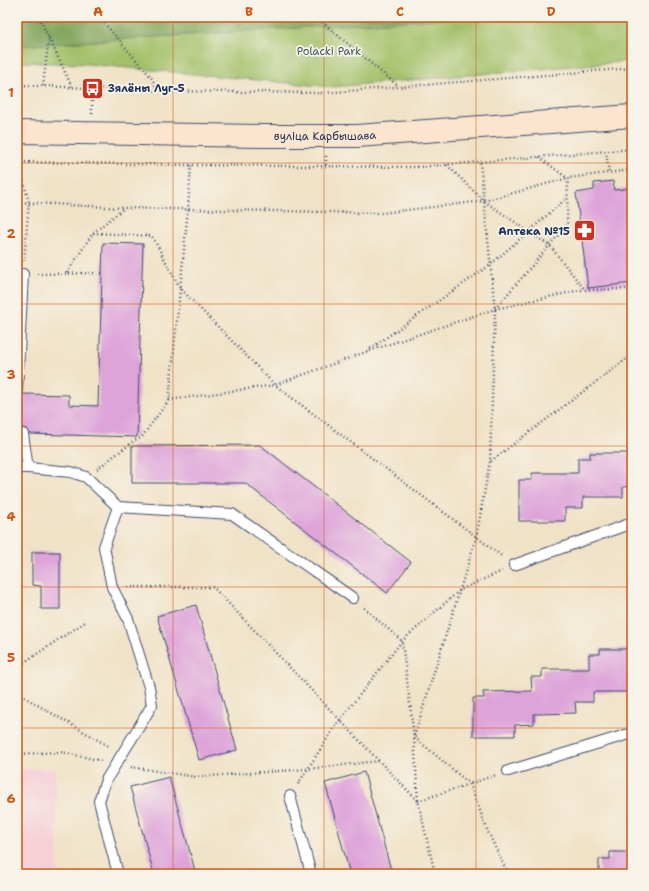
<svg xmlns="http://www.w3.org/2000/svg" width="649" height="891" font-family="'Shantell Sans',sans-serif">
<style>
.built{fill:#f6cfd7}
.green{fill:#a3c067;stroke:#5f7862}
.forest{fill:#82a65c;stroke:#4e6a5d}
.building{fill:#dea4da}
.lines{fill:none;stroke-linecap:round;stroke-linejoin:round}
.lane-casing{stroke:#3b4a6e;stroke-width:12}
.secondary-casing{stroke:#3b4a6e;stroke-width:24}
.path{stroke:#3b4a6e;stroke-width:2.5;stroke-dasharray:1 3;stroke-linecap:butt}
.lane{stroke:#fff;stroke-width:10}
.secondary{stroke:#fce5cf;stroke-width:22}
.grid{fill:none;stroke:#d45514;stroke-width:1;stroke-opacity:0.55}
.labels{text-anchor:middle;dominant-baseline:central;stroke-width:3.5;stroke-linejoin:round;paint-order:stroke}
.park-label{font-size:11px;fill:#445a61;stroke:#f7f3e8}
.poi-label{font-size:11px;font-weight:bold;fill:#1b2f5e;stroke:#f7f3e8;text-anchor:start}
.street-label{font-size:11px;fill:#1b2f5e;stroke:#f7f3e8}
.neatline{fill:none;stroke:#d45514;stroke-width:1.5}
.grid-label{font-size:13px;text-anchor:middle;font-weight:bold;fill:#d45514}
</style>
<rect width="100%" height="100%" fill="#f7f3e8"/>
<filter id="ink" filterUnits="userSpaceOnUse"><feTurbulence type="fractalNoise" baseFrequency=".025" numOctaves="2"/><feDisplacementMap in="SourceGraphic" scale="8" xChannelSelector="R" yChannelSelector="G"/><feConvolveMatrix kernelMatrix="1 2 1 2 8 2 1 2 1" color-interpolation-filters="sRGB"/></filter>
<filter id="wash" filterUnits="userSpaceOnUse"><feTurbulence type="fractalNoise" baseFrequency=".012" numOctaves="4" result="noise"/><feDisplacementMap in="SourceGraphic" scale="16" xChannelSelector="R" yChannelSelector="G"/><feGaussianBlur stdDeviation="0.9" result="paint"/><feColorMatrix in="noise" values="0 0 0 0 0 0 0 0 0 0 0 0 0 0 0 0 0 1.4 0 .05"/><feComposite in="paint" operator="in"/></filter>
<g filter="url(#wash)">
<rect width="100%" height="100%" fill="#f0e2c6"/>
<path class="built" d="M 17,769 L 55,769 L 58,874 L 17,874 Z"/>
<path class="green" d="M 17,17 L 632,17 L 632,61 L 332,87 L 86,64 L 17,62 Z"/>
<path class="forest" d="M 17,17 L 466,17 L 17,46 Z"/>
<g id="blocks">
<g class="building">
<path d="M 613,181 L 614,190 L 632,188 L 632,283 L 588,288 L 576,193 L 594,190 L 594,183 Z"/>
<path d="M 103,243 L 143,244 L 137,437 L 30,434 L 28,430 L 22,428 L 17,432 L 17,398 L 20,398 L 23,394 L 69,395 L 69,405 L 98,406 Z"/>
<path d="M 260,445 L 411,562 L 387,593 L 245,483 L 132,483 L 132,446 Z"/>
<path d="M 590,453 L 632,453 L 632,486 L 623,487 L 623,497 L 583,497 L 583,508 L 565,508 L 565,521 L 519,521 L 519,480 L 532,480 L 532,473 L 578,473 L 578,458 L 590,458 Z"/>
<path d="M 32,552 L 60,552 L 60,609 L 41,609 L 41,586 L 32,585 Z"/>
<path d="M 196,605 L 237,750 L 199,760 L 157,616 Z"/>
<path d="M 600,649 L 632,649 L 632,692 L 593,692 L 593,702 L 575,702 L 576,713 L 534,714 L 534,724 L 515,725 L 515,736 L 473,736 L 473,698 L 484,698 L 483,692 L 532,691 L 531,677 L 542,677 L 542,669 L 589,669 L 589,654 L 600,654 Z"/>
<path d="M 364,772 L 392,874 L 350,874 L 333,811 L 325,783 Z"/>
<path d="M 169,777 L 196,874 L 154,874 L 130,787 Z"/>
<path d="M 610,852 L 632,852 L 632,874 L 599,874 L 599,859 L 610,859 Z"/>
</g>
</g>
</g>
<g filter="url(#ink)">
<use href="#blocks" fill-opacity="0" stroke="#3b4a6e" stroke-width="1"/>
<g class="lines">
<defs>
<g id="lane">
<path d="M 17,392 L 23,274"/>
<path d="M 23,434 L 28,468 L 71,472 L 86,477 L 118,507 L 232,514 L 353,598"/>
<path d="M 17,468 L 28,468"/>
<path d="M 514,565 L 632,523"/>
<path d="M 508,771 L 632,733"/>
<path d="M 290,796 L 311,874"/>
<path d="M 118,874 L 99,801 L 106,780 L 142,722 L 152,705 L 149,687 L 128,619 L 112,587 L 104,547 L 118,507"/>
</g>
<g id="secondary">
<path id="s1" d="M 17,132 L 265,136 L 357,136 L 632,116"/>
</g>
</defs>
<use href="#lane" class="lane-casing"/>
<use href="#secondary" class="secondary-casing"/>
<g class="path">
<path d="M 39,17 L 72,87"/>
<path d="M 99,17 L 151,77 L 158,91"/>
<path d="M 316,17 L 398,86"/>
<path d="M 17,85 L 158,91 L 323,93 L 632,68"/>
<path d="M 43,86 L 49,37"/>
<path d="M 92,114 L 92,88"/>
<path d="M 606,151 L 609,173"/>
<path d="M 539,157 L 567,178"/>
<path d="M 17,162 L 191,165 L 418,167 L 632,149"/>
<path d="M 18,162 L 29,202 L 24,261"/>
<path d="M 326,165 L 326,156"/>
<path d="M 447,165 L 484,201 L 550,246 L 585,290"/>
<path d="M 17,202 L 124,208 L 381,213 L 484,201 L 568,178"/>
<path d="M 93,233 L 152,236 L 180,288 L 275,385 L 503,557"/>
<path d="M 67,273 L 93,233 L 123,209"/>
<path d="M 37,274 L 102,273"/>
<path d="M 495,309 L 580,290 L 630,289 L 632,290"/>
<path d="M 367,351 L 490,265 L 567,198"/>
<path d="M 169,400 L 275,385 L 363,353 L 495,309 L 567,225 L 568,178 L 632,170"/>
<path d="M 491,461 L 632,355"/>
<path d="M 97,469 L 135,440 L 141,438 L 169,400 L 188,209 L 191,165"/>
<path d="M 128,587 L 213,587 L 379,761"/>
<path d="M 364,608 L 402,641 L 414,737 L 470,784 L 488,832 L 508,874"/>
<path d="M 17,667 L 85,622"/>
<path d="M 17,693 L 110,747"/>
<path d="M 17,754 L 62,752 L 102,761"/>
<path d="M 131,767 L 196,777 L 307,769 L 379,761 L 418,801"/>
<path d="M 298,784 L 336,725 L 402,641 L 460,590 L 502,571"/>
<path d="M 418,801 L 496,775"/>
<path d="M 435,874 L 418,801 L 414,737 L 476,538 L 490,461 L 495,309 L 480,162"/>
</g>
<use href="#lane" class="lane"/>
<use href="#secondary" class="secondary"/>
</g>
</g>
<path class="grid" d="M 173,17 L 173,874M 324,17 L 324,874M 476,17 L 476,874M 17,163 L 632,163M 17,304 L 632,304M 17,446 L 632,446M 17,587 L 632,587M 17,728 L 632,728"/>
<defs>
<symbol id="bus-square" viewBox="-11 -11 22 22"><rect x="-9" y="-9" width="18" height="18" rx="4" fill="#c8321e" stroke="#f7f3e8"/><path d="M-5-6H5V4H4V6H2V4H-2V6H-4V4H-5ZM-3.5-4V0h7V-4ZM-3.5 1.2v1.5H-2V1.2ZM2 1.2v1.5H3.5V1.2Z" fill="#fff"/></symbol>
<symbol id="pharmacy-square" viewBox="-11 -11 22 22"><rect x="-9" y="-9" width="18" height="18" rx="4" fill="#c8321e" stroke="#f7f3e8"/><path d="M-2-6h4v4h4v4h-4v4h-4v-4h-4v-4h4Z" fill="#fff"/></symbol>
</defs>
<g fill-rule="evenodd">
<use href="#bus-square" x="80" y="76" width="25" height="25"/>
<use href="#pharmacy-square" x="572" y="218" width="25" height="25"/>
</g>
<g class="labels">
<g class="park-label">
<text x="329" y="51">Polacki Park</text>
</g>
<g class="poi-label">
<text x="108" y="88">Зялёны Луг-5</text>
<text x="570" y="231" text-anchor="end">Аптека №15</text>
</g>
<g class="street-label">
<text stroke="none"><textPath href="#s1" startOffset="308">вуліца Карбышава</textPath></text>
</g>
</g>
<rect width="649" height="891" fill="none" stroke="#f7f3e8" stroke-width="44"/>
<rect x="22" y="22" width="605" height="847" class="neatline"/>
<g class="grid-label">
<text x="98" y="16">A</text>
<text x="249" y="16">B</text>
<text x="400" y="16">C</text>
<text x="551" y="16">D</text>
<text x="11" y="97">1</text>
<text x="11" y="238">2</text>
<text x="11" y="379">3</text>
<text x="11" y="521">4</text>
<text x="11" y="662">5</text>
<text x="11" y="803">6</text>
</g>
</svg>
